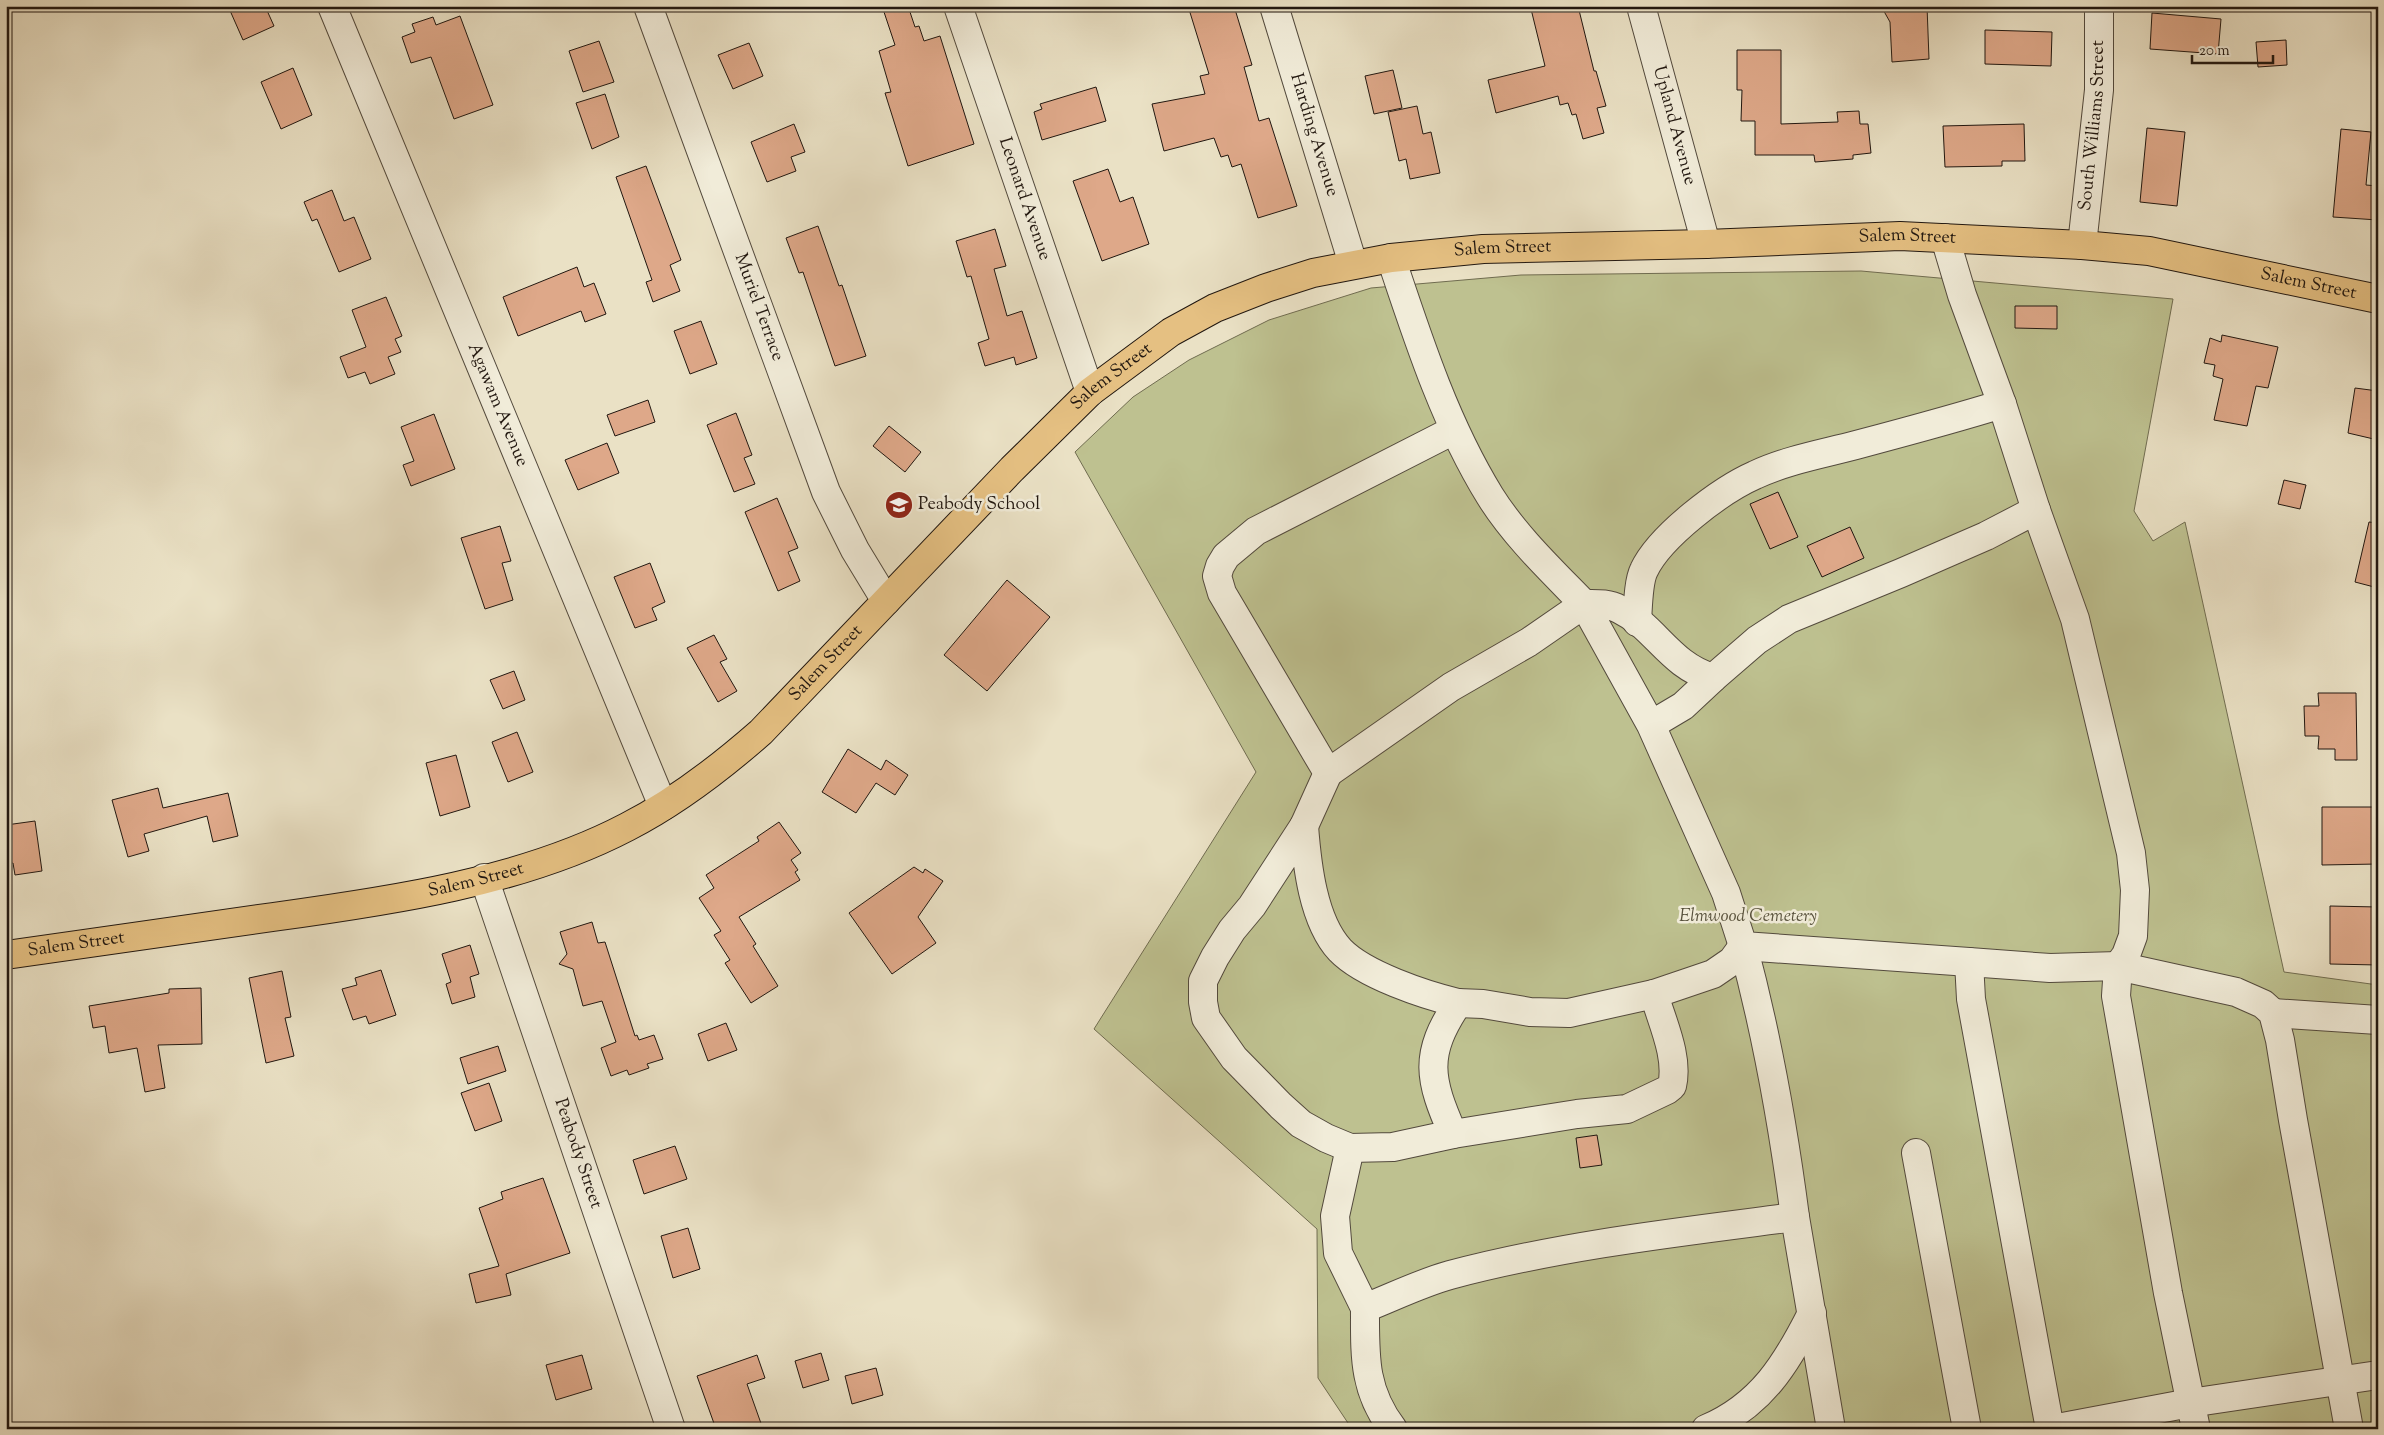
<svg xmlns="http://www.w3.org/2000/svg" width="2384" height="1435" font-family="'Sorts Mill Goudy',serif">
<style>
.green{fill:#bec190;stroke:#706c50}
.building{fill:#dea889;stroke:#211710}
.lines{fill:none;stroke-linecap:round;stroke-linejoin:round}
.minor-casing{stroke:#534a3d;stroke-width:30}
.major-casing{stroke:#211710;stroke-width:30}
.minor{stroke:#f1ecd9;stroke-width:28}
.major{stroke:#e5c082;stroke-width:28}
.labels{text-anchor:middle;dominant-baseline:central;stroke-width:5;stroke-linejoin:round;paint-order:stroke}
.street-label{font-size:18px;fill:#211710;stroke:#f1ecd9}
.poi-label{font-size:18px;fill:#211710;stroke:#f1ecd9;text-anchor:start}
.park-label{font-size:18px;font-style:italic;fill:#58523d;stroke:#f1ecd9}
</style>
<rect width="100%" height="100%" fill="#eae1c5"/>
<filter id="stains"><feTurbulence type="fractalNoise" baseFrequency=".004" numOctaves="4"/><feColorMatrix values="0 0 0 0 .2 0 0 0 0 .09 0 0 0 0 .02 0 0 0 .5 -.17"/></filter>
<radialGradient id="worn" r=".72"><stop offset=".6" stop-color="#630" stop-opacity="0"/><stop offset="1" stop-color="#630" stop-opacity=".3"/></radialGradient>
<path class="green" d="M 1861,271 L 2173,299 L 2134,511 L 2153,541 L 2185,522 L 2284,972 L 2378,985 L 2378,1429 L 1352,1429 L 1318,1378 L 1317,1229 L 1094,1029 L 1256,772 L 1075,452 L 1133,397 L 1189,360 L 1269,320 L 1371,288 L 1521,275 Z"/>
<g class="building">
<path d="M 228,6 L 265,6 L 274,26 L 243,40 Z"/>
<path d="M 882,6 L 908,6 L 915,27 L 919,26 L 924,41 L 940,36 L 974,144 L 908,166 L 885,93 L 891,92 L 879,51 L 895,45 Z"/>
<path d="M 1188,6 L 1234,6 L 1252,65 L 1244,67 L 1259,121 L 1269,118 L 1297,206 L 1258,218 L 1241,164 L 1232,167 L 1228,155 L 1221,157 L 1214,138 L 1164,151 L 1152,104 L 1205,94 L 1200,76 L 1209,74 Z"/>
<path d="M 1543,6 L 1578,6 L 1594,71 L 1596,71 L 1606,106 L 1597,108 L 1604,133 L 1583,139 L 1576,114 L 1572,115 L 1568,103 L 1560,105 L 1558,96 L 1496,113 L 1488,80 L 1545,66 L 1531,9 Z"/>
<path d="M 1881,6 L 1927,6 L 1929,59 L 1892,62 L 1890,22 Z"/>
<path d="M 2152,13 L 2221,19 L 2218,54 L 2150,49 Z"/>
<path d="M 460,16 L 493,105 L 454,119 L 431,57 L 411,63 L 402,37 L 415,32 L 412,24 L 433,17 L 436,25 Z"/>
<path d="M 1985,30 L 2052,32 L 2051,66 L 1985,64 Z"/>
<path d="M 2286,40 L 2287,65 L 2258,67 L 2256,42 Z"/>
<path d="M 599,41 L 614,82 L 583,92 L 569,51 Z"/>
<path d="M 749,43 L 763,76 L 733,89 L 718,55 Z"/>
<path d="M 1737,50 L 1781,50 L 1781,124 L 1838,122 L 1837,112 L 1859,111 L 1860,124 L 1868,124 L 1871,153 L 1853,155 L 1853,159 L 1815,162 L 1814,155 L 1755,155 L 1755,121 L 1741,121 L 1742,90 L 1737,90 Z"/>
<path d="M 293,68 L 312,115 L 281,129 L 261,82 Z"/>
<path d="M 1393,70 L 1402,108 L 1374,114 L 1365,76 Z"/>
<path d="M 1096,87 L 1106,121 L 1042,140 L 1034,112 L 1042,109 L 1040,104 Z"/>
<path d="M 605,94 L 619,137 L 592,149 L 576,103 Z"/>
<path d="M 1417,106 L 1423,134 L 1431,132 L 1440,173 L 1410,179 L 1406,159 L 1399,161 L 1388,112 Z"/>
<path d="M 794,124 L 805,152 L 791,157 L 796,171 L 767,182 L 751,142 Z"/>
<path d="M 2024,124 L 2025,161 L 2002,161 L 2002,166 L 1945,167 L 1943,126 Z"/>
<path d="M 2147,128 L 2185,132 L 2177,206 L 2140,202 Z"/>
<path d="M 2341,129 L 2371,132 L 2366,185 L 2378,186 L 2378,220 L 2333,217 Z"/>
<path d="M 646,166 L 681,260 L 670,265 L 680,291 L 653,302 L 646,282 L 652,280 L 616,177 Z"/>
<path d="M 1108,169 L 1120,202 L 1133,197 L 1149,244 L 1102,261 L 1073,181 Z"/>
<path d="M 332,190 L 344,221 L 354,217 L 371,259 L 339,272 L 317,219 L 312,221 L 304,202 Z"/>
<path d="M 818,226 L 839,286 L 842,285 L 866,356 L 835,366 L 803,272 L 799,273 L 786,238 Z"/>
<path d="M 995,229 L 1006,266 L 994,269 L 1007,316 L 1022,311 L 1037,358 L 1016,365 L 1014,357 L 985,366 L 978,343 L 989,339 L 971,276 L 967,277 L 956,241 Z"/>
<path d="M 577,267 L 584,287 L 594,283 L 606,314 L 585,322 L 581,311 L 518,336 L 503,297 Z"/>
<path d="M 386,297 L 402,336 L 395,339 L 401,352 L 388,357 L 395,374 L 370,384 L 365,372 L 348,378 L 340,357 L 366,347 L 352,310 Z"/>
<path d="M 2015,306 L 2057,306 L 2057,329 L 2015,328 Z"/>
<path d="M 701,321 L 717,364 L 690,374 L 674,331 Z"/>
<path d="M 2222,335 L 2278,347 L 2268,388 L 2256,386 L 2247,426 L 2214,420 L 2223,379 L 2213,376 L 2215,365 L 2204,363 L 2210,338 L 2221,342 Z"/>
<path d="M 2355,388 L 2378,391 L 2378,440 L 2348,433 Z"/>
<path d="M 648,400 L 655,422 L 615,436 L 607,415 Z"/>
<path d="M 736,413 L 752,455 L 744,458 L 755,484 L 734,492 L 707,425 Z"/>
<path d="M 434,414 L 455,469 L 411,486 L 403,465 L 414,461 L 401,427 Z"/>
<path d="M 889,426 L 921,452 L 905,472 L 873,446 Z"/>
<path d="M 607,443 L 619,473 L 578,490 L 565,460 Z"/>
<path d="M 2284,480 L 2306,485 L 2300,509 L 2278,504 Z"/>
<path d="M 1778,492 L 1798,537 L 1770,549 L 1750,504 Z"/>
<path d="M 777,498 L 798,548 L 788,552 L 800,581 L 778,591 L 745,512 Z"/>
<path d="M 2369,522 L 2378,523 L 2378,588 L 2355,582 Z"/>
<path d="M 500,526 L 511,561 L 502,563 L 513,600 L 485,609 L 461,538 Z"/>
<path d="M 1850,527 L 1864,558 L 1822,577 L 1807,546 Z"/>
<path d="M 650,563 L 665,602 L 652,608 L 657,620 L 635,628 L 614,577 Z"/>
<path d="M 1007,580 L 1050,617 L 987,691 L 944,655 Z"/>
<path d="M 714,635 L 727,659 L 720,662 L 737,691 L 718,702 L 687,648 Z"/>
<path d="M 514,671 L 525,700 L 503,709 L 490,680 Z"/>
<path d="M 2318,693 L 2356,693 L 2357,760 L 2335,760 L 2335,749 L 2318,749 L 2319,736 L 2305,736 L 2304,706 L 2319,706 Z"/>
<path d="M 517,732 L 533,772 L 508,782 L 492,742 Z"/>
<path d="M 848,749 L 881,770 L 886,760 L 908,775 L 895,795 L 876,783 L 856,813 L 822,792 Z"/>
<path d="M 456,755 L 470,807 L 440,816 L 426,763 Z"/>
<path d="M 158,788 L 163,808 L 228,793 L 238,836 L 213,842 L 207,816 L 144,834 L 149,851 L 128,857 L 112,800 Z"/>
<path d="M 2322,807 L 2378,807 L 2378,864 L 2322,865 Z"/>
<path d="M 35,821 L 42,871 L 15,875 L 13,863 L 6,864 L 6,825 Z"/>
<path d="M 779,822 L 801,853 L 791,860 L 798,870 L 795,872 L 800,880 L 739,917 L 756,944 L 753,946 L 778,986 L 751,1003 L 725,963 L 730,960 L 714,935 L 721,931 L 699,898 L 714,888 L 706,875 L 759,841 L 757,837 Z"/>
<path d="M 914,867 L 923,873 L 925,869 L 943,881 L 918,917 L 936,943 L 892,974 L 849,913 Z"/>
<path d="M 2330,906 L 2378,907 L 2378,965 L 2330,964 Z"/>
<path d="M 592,922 L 598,943 L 605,942 L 635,1036 L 637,1035 L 639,1040 L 654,1035 L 663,1059 L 647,1064 L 649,1068 L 629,1075 L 627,1070 L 611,1076 L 601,1048 L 616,1042 L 602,1001 L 583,1006 L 573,969 L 559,964 L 567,954 L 560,932 Z"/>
<path d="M 470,945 L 479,974 L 470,977 L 475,997 L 452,1004 L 446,984 L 451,982 L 442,954 Z"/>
<path d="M 381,970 L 396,1015 L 369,1024 L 366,1016 L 353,1020 L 342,989 L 357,985 L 355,978 Z"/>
<path d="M 282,971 L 291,1017 L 285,1018 L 294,1056 L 266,1063 L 249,978 Z"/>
<path d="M 201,988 L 202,1044 L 158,1045 L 165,1088 L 145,1092 L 137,1048 L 109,1053 L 105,1026 L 93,1028 L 89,1006 L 169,993 L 169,989 Z"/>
<path d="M 726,1023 L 737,1050 L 708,1061 L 698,1034 Z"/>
<path d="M 498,1046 L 506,1071 L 468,1084 L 460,1058 Z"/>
<path d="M 489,1083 L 502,1121 L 475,1131 L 461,1093 Z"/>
<path d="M 1597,1135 L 1602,1165 L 1580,1168 L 1576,1138 Z"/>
<path d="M 675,1146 L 687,1179 L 644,1194 L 633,1160 Z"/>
<path d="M 543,1178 L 570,1253 L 506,1274 L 511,1295 L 476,1303 L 469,1274 L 499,1266 L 479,1208 L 503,1199 L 501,1192 Z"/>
<path d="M 688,1228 L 700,1269 L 673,1278 L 661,1236 Z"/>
<path d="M 821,1353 L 829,1380 L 803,1388 L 795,1361 Z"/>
<path d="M 582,1355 L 592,1389 L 556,1400 L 546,1365 Z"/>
<path d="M 757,1355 L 765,1378 L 747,1384 L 763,1429 L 716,1429 L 697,1376 Z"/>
<path d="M 876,1368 L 883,1395 L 852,1404 L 845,1376 Z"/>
</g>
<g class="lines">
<defs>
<g id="minor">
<path id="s1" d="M 332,6 L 663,806"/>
<path id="s2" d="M 648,6 L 826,492 L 855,550 L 886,601"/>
<path id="s3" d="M 958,6 L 1090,392"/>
<path id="s4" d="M 1274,6 L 1353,264"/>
<path id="s5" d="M 1641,6 L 1706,244"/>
<path d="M 1945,238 L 1962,295 L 2002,404 L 2036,510 L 2075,619 L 2131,853 L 2135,890 L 2133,936 L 2126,955 L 2118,966 L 2116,996 L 2168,1293 L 2196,1429"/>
<path id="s6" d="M 2082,245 L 2099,90 L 2099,6"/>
<path d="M 1391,258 C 1418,339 1445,423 1490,496 C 1515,536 1551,570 1584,604 L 1529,642 L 1451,687 L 1328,773 L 1222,593 L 1217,576 L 1220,566 L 1226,556 L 1256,531 L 1454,430"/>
<path d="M 1637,622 C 1638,608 1638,582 1644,570 C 1660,536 1721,490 1755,475 C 1787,460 1822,454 1856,445 C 1905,432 1954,419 2002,404"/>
<path d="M 1713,678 L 1757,640 L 1789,619 L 1901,573 L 1986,536 L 2036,510"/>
<path d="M 1651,725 L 1584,604 C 1596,604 1608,603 1619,609 C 1656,627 1669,665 1713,678 L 1683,706 L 1651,725 L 1726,893 L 1743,946 L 1969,962"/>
<path d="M 1304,826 L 1328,773"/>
<path id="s7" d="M 484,878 L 671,1429"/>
<path d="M 1458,1003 L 1483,1004 L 1530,1012 L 1569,1013 L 1654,994 L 1713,974 L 1732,961 L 1743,946 C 1767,1035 1783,1125 1795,1217"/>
<path d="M 2273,1013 L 2378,1020"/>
<path d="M 1453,1134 L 1577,1114 L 1627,1109 L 1667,1090 L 1672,1086 C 1679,1057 1662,1022 1654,994"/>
<path d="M 1350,1148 L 1326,1138 L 1301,1124 L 1281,1106 L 1234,1058 L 1206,1018 L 1203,1002 L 1203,981 L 1215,957 L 1232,930 L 1252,906 L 1304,826 C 1307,865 1313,921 1340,950 C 1364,975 1425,995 1458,1003 C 1423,1055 1429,1079 1453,1134 L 1393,1147 L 1350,1148 L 1335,1216 L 1338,1253 L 1365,1308 C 1393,1297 1421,1283 1450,1275 C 1563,1245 1680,1232 1795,1217 L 1831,1429"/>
<path d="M 1916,1153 L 1967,1429"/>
<path d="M 1365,1308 C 1365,1355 1363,1390 1393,1429"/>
<path d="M 1706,1429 C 1761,1406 1787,1363 1812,1313"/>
<path d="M 2050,1429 L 1971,999 L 1969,962 L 2050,968 L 2118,966 L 2236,992 L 2263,1004 L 2273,1013 L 2280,1040 L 2293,1120 L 2349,1429"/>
<path d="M 2052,1429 L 2190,1403 L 2378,1375"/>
</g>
<g id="major">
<path id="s8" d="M 6,955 C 95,942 184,930 273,917 C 390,901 522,882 627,827 C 676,802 720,768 761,732 L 1012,469 L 1090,392 L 1171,332 L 1215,308 L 1266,288 L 1313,273 L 1391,258 L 1483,249 L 1706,244 L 1900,236 L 2082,245 L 2149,251 L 2378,299"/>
</g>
</defs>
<use href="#minor" class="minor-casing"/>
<use href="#major" class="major-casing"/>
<use href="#minor" class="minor"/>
<use href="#major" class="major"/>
</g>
<defs>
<symbol id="school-disc" viewBox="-11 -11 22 22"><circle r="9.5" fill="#8f2418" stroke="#f1ecd9"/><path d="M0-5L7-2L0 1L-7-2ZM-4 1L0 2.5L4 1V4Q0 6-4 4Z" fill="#fff"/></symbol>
</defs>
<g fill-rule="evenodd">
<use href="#school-disc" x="883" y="489" width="32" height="32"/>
</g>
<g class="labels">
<g class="street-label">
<text stroke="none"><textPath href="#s5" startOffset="124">Upland Avenue</textPath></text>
<text stroke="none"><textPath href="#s6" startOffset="120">South Williams Street</textPath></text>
<text stroke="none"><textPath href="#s4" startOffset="135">Harding Avenue</textPath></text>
<text stroke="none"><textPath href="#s3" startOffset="204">Leonard Avenue</textPath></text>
<text stroke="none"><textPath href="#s8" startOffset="2126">Salem Street</textPath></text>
<text stroke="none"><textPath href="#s8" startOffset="1721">Salem Street</textPath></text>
<text stroke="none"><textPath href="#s8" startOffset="2531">Salem Street</textPath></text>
<text stroke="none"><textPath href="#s2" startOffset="321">Muriel Terrace</textPath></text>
<text stroke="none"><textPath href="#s8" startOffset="1301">Salem Street</textPath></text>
<text stroke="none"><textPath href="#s1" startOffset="432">Agawam Avenue</textPath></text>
<text stroke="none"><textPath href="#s8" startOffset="896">Salem Street</textPath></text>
<text stroke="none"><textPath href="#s8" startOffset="476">Salem Street</textPath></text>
<text stroke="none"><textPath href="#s8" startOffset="71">Salem Street</textPath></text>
<text stroke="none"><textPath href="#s7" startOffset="291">Peabody Street</textPath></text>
</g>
<g class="poi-label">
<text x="918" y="505">Peabody School</text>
</g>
<g class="park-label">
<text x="1748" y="917">Elmwood Cemetery</text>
</g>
</g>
<rect width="2384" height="1435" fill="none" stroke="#eae1c5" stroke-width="25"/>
<rect x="8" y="8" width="2369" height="1420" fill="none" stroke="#211710" stroke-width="2.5"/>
<rect x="12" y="12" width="2359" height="1410" fill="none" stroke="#211710"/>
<path d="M2192 55v8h81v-8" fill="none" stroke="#211710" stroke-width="2.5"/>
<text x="2199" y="55" font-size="15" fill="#211710" stroke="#f1ecd9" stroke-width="4" paint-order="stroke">20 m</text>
<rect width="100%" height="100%" filter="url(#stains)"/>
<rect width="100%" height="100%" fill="url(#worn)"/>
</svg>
